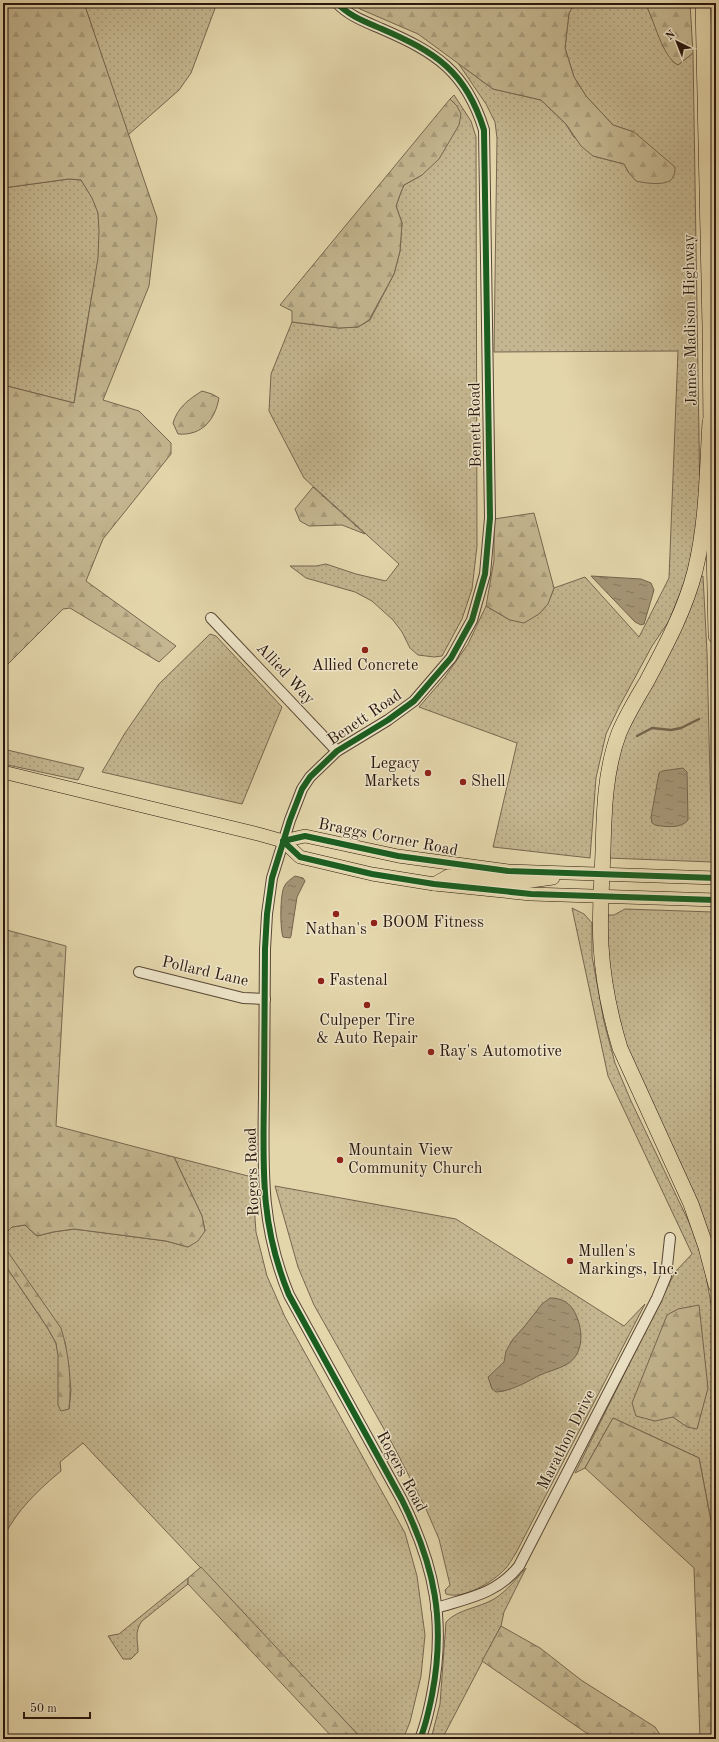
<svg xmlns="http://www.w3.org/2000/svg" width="719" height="1742" font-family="'Old Standard TT',serif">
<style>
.grass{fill:url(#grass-dots);stroke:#77664f}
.forest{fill:url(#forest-firs);stroke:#77664f}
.water{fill:url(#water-ripples);stroke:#74634c}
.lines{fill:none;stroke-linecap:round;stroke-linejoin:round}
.stream{stroke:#74634c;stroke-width:2.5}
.minor-casing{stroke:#584735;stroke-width:12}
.major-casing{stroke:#2a170e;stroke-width:14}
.highway-casing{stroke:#2a170e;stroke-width:16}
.minor{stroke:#ede4c8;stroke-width:10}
.major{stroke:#e4d6ab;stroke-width:13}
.highway{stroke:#e4d6ab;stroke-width:15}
.cycleway-casing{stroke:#ede4c8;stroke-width:8}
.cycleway{stroke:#1b5e20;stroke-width:6}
.poi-dot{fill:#8f2418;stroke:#ede4c8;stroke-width:1.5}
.labels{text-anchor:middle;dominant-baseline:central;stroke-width:3;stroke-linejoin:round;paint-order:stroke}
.street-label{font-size:16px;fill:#2a170e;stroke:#ede4c8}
.poi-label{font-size:16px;fill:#2a170e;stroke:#ede4c8;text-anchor:start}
</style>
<defs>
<pattern id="grass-dots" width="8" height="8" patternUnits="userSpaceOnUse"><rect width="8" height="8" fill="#c4b690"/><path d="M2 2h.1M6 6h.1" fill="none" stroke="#a99c7b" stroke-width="1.8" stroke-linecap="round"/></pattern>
<pattern id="forest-firs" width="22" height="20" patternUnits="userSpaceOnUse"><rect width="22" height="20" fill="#c4b690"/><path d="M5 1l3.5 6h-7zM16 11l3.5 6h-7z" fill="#a99c7b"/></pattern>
<pattern id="water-ripples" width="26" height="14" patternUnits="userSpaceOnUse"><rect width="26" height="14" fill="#a59576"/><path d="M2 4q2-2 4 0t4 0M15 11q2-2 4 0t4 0" fill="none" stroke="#87795f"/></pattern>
</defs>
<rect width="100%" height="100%" fill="#e4d6ab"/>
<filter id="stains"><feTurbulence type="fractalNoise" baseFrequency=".005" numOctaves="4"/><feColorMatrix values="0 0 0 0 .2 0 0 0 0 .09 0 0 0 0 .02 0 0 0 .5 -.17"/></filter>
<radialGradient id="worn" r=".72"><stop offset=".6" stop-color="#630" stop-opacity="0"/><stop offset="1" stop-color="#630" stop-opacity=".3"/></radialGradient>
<g class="grass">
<path d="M 84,3 L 217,3 L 191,73 L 179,90 L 128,135 Z"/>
<path d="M 575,3 L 645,3 L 673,62 L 678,65 L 693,53 L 700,501 L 694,540 L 687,576 L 669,621 L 652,646 L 619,707 L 606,734 L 596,778 L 590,858 L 493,847 L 517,743 L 419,707 L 445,677 L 468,644 L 486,606 L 510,620 C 539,614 543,618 554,588 L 585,577 L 639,637 L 669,578 L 678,351 L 494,352 L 497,138 L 495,122 L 486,104 L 458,63 L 493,89 L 541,100 L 566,124 L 573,136 L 593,156 L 624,164 L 629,173 L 634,132 L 613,125 L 586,96 L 574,77 L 565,48 L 569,13 Z"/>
<path d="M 454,95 L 471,121 L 476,137 L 477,546 L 472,589 L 462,619 L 442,656 L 434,657 L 418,655 L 410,648 L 402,632 L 393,620 L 372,601 L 355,592 L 306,578 L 290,566 L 316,566 L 326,564 L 356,574 L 386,581 L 399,564 L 304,478 L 269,411 L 271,374 L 292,322 L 339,328 L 358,327 L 370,320 L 394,274 L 400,251 L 402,223 L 396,206 L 401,192 L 404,185 L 422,175 L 457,106 L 450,99 Z"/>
<path d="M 69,179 L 81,180 C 88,190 95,200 98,213 C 104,241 96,273 91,301 C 85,335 79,369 74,403 L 3,385 L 3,188 Z"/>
<path d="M 703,576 L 707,652 L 712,862 L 608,858 L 614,772 L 625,736 L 698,577 Z"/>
<path d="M 210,634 L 216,636 L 282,707 L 242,804 L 102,772 L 125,733 L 159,684 Z"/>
<path d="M 3,749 L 84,768 L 78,780 L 3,764 Z"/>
<path d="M 572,908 L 584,914 L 592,923 L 592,956 L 604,1022 L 615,1063 L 631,1101 L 697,1239 L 704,1264 L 715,1327 L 716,1478 L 715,1542 L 699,1458 L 613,1418 L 585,1468 L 575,1473 L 675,1272 L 692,1254 L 608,1076 Z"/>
<path d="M 625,909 L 713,912 L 716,1056 L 716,1263 L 623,1038 C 612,999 605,955 608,915 L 614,915 Z"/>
<path d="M 174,1157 L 252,1177 L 256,1232 L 267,1276 L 285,1317 L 405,1533 L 417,1576 L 425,1635 L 421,1676 L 410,1722 L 403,1739 L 362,1739 L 83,1443 L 60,1462 L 61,1471 C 38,1490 17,1510 3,1538 L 3,1262 L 47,1327 L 56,1343 L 69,1409 L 71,1390 L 65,1342 L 3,1245 L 3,1236 L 12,1227 L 25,1225 L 37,1236 L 53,1232 L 74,1229 L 166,1241 L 188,1247 L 205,1231 L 202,1216 Z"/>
<path d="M 275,1186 L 456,1219 L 624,1326 L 645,1304 L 516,1553 C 512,1559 509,1565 505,1569 C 493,1582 463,1600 446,1594 L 445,1590 L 450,1585 L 439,1539 L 426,1509 L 393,1445 L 314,1305 L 298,1267 Z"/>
<path d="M 526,1568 L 504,1612 L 501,1626 L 442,1739 L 431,1739 L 440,1704 L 446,1622 C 458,1609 479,1608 494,1599 C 507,1591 516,1579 526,1568 Z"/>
<path d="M 188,1578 L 188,1584 L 142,1621 C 134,1632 138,1640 138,1652 L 131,1659 L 123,1659 L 108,1636 L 119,1634 Z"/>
</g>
<g class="forest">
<path d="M 3,3 L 84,3 L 157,218 L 149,286 L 103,400 L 139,411 L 171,443 L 171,454 L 103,539 L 86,581 L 176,646 L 159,662 L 70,608 L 63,609 L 3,669 L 3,385 L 74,403 L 98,258 L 99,231 L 98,213 L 92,198 L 81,180 L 69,179 L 3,188 Z"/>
<path d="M 353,3 L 575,3 L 569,13 L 565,48 L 574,77 L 586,96 L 613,125 L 634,132 L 675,167 C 675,170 675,175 673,177 C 669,187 644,183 636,181 L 629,173 L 624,164 L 593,156 L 581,146 L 566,124 L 541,100 L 493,89 L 418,34 L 360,9 Z"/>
<path d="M 645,3 L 690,3 L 693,53 L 678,65 C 662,57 654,19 645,3 Z"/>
<path d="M 450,99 L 457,106 L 461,114 L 459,125 L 439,159 L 422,175 L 404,185 L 401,192 L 396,206 L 402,223 L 400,251 L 394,274 L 369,320 L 358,327 L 339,328 L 292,322 L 292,311 L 280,305 Z"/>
<path d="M 202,391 L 212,394 L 219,398 C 215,420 202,436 178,434 L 173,423 C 178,407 188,400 202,391 Z"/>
<path d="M 313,487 L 365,534 L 342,525 L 309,526 L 300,521 L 295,509 Z"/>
<path d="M 534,513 L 554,588 L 548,604 L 539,614 L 524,623 L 510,620 L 486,606 L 494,560 L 494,519 Z"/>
<path d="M 3,929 L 66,946 L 56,1126 L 174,1157 L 202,1216 L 205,1231 L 198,1241 L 188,1247 L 166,1241 L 74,1229 L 53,1232 L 37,1236 L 25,1225 L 12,1227 L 3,1236 L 3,1245 L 61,1328 C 69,1354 72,1382 69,1409 L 61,1411 L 58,1405 L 58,1356 L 56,1343 L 47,1327 L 3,1262 Z"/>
<path d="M 699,1305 L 708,1388 L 697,1429 L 687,1427 L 673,1417 L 655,1421 L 636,1416 L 632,1403 L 667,1315 L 678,1309 Z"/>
<path d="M 613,1418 L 699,1458 L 715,1542 L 714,1739 L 700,1739 L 694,1568 L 585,1468 Z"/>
<path d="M 201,1567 L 362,1739 L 334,1739 L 188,1584 L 188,1578 Z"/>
<path d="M 501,1626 L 540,1648 L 581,1680 L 655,1727 L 663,1739 L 595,1739 L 482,1661 Z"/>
</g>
<g class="water">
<path d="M 591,576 L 641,579 L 651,583 L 654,590 L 644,624 L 641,625 L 635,622 Z"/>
<path d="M 683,768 L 687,772 L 688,820 C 681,829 665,827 655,825 L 652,823 L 651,817 L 659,773 L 662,771 Z"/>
<path d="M 295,876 L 303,878 L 305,881 L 297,897 L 291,936 L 290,938 L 283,937 C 280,929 280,895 284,887 C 286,882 291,879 295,876 Z"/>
<path d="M 550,1298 C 562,1298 571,1303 576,1315 C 583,1330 584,1352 569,1363 C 560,1369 548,1371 538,1376 C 527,1382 516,1388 504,1391 L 496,1392 L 492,1389 L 488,1377 L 504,1362 L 506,1351 L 513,1339 L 524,1327 L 542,1304 Z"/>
</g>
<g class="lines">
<path class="stream" d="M 637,736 L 652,728 L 671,730 L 681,728 L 699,719"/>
<defs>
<g id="minor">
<path d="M 337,3 C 349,16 366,22 382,29 C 435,52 466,71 484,130 L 490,518 L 485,574 L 472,620 L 451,658 L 414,701 L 388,720 L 337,751 L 310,777 L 302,789 L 290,820 L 272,878 L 267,914 L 265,949 C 265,997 264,1046 264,1095 C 263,1169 260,1225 289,1295 L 402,1500 C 435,1566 446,1622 432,1695 C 429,1710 426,1725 420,1739"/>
<path d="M 211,618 L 337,751"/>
<path d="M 139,972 L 243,998 L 265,999"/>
<path d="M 436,1608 C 468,1598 497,1594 519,1566 L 657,1298 L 666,1276 L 670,1238"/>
</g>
<g id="major">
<path d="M 3,772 L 258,834 L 283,841 L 300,857 L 372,874 L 434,884 L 531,894 L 716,900"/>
<path d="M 283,841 L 305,836 L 398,856 L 508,871 L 716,878"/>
<path d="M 434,884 L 448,876 L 524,882 L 553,878"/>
</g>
<g id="highway">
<path d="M 703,3 L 710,327 L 711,431"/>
<path d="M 710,422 C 707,471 707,523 695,571 C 685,610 666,645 647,681 C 637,698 627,714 619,733 C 605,770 604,811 603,851 C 602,883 599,914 601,946 C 603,980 610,1015 620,1048 L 691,1204 L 706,1247 L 716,1285"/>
<path d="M 713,501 L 716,636"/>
</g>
</defs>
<use href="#minor" class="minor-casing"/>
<use href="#major" class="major-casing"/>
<use href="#highway" class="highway-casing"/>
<use href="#minor" class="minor"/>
<use href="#major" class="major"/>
<use href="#highway" class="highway"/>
<defs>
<g id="cycleway">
<path d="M 337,3 C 349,16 366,22 382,29 C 435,52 466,71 484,130 L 490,518 L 485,574 L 472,620 L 451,658 L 414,701 L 388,720 L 337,751 L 310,777 L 302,789 L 290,820 L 272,878 L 267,914 L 265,949 C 265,997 264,1046 264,1095 C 263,1169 260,1225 289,1295 L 402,1500 C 435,1566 446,1622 432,1695 C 429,1710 426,1725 420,1739"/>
<path d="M 283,841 L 300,857 L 372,874 L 434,884 L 531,894 L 716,900"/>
<path d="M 283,841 L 305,836 L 398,856 L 508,871 L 716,878"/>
</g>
</defs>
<use href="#cycleway" class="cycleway-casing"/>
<use href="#cycleway" class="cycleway"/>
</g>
<g class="poi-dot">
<circle cx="365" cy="650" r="4"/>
<circle cx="428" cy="773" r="4"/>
<circle cx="463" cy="782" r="4"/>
<circle cx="336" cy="914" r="4"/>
<circle cx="374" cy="923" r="4"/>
<circle cx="321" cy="981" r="4"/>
<circle cx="367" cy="1005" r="4"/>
<circle cx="431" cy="1052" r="4"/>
<circle cx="340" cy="1160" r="4"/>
<circle cx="570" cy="1261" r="4"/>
</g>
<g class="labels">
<g class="street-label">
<text transform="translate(691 320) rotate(-91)">James Madison Highway</text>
<text transform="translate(476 425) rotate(-91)">Benett Road</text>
<text transform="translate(285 674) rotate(47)">Allied Way</text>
<text transform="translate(365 718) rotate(-34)">Benett Road</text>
<text transform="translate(388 838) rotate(11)">Braggs Corner Road</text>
<text transform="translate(205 972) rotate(13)">Pollard Lane</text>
<text transform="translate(253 1172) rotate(-92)">Rogers Road</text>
<text transform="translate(567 1440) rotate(-63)">Marathon Drive</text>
<text transform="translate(401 1472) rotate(62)">Rogers Road</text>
</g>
<g class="poi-label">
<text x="365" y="666" text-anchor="middle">Allied Concrete</text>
<text x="420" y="764" text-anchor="end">Legacy<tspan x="420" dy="18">Markets</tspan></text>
<text x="471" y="782">Shell</text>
<text x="382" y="923">BOOM Fitness</text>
<text x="336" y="930" text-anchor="middle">Nathan's</text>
<text x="329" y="981">Fastenal</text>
<text x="367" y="1021" text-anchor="middle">Culpeper Tire<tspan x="367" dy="18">&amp; Auto Repair</tspan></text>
<text x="439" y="1052">Ray's Automotive</text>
<text x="348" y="1151">Mountain View<tspan x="348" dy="18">Community Church</tspan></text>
<text x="578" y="1252">Mullen's<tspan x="578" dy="18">Markings, Inc.</tspan></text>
</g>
</g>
<rect width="719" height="1742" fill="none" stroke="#e4d6ab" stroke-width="16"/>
<rect x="4" y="4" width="711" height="1734" fill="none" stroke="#2a170e" stroke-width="2"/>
<rect x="8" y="8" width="703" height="1726" fill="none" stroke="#2a170e"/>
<g transform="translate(677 42) rotate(317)" stroke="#ede4c8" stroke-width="3" paint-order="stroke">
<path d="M0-3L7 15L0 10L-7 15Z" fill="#2a170e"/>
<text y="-6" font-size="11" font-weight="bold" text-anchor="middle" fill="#2a170e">N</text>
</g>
<path d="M24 1712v6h66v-6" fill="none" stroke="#2a170e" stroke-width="2"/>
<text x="30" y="1712" font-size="12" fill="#2a170e" stroke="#ede4c8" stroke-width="3" paint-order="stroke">50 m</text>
<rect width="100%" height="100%" filter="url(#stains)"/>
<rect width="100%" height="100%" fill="url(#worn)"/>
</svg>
